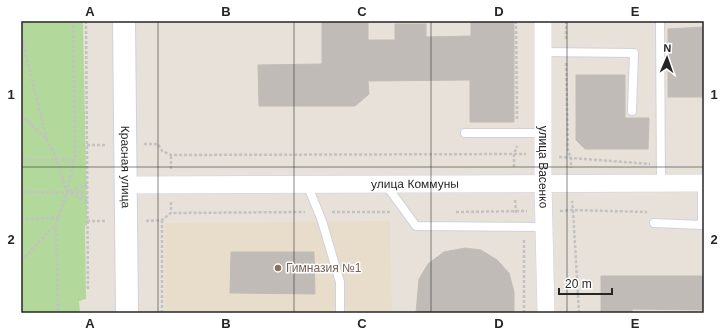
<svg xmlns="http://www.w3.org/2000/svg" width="725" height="334" font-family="Arial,sans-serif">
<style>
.education{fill:#e8ddca}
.green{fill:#b3d89c}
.building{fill:#c0bbb6;stroke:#c2bcb4}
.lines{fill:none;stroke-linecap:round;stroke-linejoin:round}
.lane-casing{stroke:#cfd2de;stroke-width:10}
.street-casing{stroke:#cfd2de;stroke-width:18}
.secondary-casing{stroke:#cfd2de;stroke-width:24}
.path{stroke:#c2c2c2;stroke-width:2.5;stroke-dasharray:3 2;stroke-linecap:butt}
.lane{stroke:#fff;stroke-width:8}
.street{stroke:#fff;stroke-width:17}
.secondary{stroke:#fff;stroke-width:22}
.grid{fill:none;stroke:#262626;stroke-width:1;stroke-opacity:0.55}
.education-dot{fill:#8d6e63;stroke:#fff;stroke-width:1.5}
.labels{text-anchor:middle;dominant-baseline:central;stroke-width:3;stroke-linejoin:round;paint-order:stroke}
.street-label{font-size:12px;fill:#262626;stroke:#fff}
.education-label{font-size:12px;fill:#785e54;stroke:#fff;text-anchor:start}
.neatline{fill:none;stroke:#262626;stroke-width:1.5}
.grid-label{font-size:13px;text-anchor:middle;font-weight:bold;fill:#262626}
</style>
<rect width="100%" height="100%" fill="#e7e1d9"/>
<path class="education" d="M 390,221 L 392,313 L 165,313 L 165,223 Z"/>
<path class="green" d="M 21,21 L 83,21 L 87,221 L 87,225 L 85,226 L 86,299 L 79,301 L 80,313 L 21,313 Z"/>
<g class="building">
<path d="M 322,21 L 368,21 L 368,40 L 395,40 L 395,24 L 426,24 L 426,37 L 471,36 L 471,21 L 514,21 L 514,122 L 470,122 L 470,80 L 368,81 L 369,94 L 355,106 L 259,106 L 258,65 L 322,64 Z"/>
<path d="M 704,27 L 704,97 L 668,97 L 668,29 Z"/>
<path d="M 576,75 L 625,75 L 625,118 L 649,118 L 648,149 L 585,149 L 576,140 Z"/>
<path d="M 465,248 L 481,250 L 497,260 L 509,273 L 514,292 L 514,313 L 416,313 L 419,279 L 428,264 L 444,252 Z"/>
<path d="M 231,252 L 314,252 L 315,294 L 230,293 Z"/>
<path d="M 601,276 L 704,276 L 704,310 L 632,309 L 632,313 L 601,313 Z"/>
</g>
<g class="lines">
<defs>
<g id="lane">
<path d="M 660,21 L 661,184"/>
<path d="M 543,52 L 634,53 L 632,111"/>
<path d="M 465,133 L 543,133"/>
<path d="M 307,184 L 322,221 L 340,282 L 340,313"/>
<path d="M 386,185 L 416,226 L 545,227"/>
<path d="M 654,223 L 702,225 L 702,183"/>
</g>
<g id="street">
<path id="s1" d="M 543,21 L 543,185 L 546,313"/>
<path id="s2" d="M 126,185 L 704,183"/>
</g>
<g id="secondary">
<path id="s3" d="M 124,21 L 127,313"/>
</g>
</defs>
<use href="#lane" class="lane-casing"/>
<use href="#street" class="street-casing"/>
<use href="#secondary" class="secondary-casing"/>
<g class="path">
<path d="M 86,21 L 88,291"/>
<path d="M 516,21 L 517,121"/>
<path d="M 566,21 L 566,40"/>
<path d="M 21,35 L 47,140"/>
<path d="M 566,63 L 568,151 L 571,158 L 571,168"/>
<path d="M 21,115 L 47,140 L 56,158 L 67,192 L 56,225 L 58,313"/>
<path d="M 144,144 L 158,144 L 162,151 L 171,155 L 526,154"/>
<path d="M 87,145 L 107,145"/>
<path d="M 559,157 L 650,164"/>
<path d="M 21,160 L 74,160"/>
<path d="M 514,167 L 514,154 L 517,146"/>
<path d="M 171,169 L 171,155"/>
<path d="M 21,192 L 88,193"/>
<path d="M 67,192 L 75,158 L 73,21"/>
<path d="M 515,200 L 516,213"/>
<path d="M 87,201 L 67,192 L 87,185"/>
<path d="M 171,202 L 171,213"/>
<path d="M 560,211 L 573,210 L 572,201"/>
<path d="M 332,212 L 391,212"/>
<path d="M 456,212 L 527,211"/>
<path d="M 21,219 L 58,218"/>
<path d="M 162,220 L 162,313"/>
<path d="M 87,221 L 107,221"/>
<path d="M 146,221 L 162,220 L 171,213 L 305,212"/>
<path d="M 524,240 L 524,313"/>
<path d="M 21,261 L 55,225"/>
<path d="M 579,313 L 573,210 L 647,212"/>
</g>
<use href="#lane" class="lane"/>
<use href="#street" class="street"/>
<use href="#secondary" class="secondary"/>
</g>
<path class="grid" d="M 158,21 L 158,313M 294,21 L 294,313M 431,21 L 431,313M 567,21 L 567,313M 21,167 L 704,167"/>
<circle class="education-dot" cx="278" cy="268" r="4"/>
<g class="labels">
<g class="street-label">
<text stroke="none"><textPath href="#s3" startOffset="146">Красная улица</textPath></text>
<text stroke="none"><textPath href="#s1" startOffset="146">улица Васенко</textPath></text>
<text stroke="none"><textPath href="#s2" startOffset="289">улица Коммуны</textPath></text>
</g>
<g class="education-label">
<text x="286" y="268">Гимназия №1</text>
</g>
</g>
<rect width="725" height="334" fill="none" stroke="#ffffff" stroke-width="44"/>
<g transform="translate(667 58) rotate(2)" stroke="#ffffff" stroke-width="3" paint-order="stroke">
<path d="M0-3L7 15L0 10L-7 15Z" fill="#262626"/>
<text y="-6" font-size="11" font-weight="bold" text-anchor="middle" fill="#262626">N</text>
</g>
<path d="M559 288v6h53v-6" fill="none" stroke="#262626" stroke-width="2"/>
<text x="565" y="288" font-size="12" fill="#262626" stroke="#ffffff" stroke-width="3" paint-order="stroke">20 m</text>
<rect x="22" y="22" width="681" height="290" class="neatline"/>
<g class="grid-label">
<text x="90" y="16">A</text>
<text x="226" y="16">B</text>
<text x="362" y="16">C</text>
<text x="499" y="16">D</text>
<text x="635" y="16">E</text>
<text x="11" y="99">1</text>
<text x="714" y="99">1</text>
<text x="11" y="244">2</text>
<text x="714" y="244">2</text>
<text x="90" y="328">A</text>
<text x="226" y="328">B</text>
<text x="362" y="328">C</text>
<text x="499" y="328">D</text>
<text x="635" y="328">E</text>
</g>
</svg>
